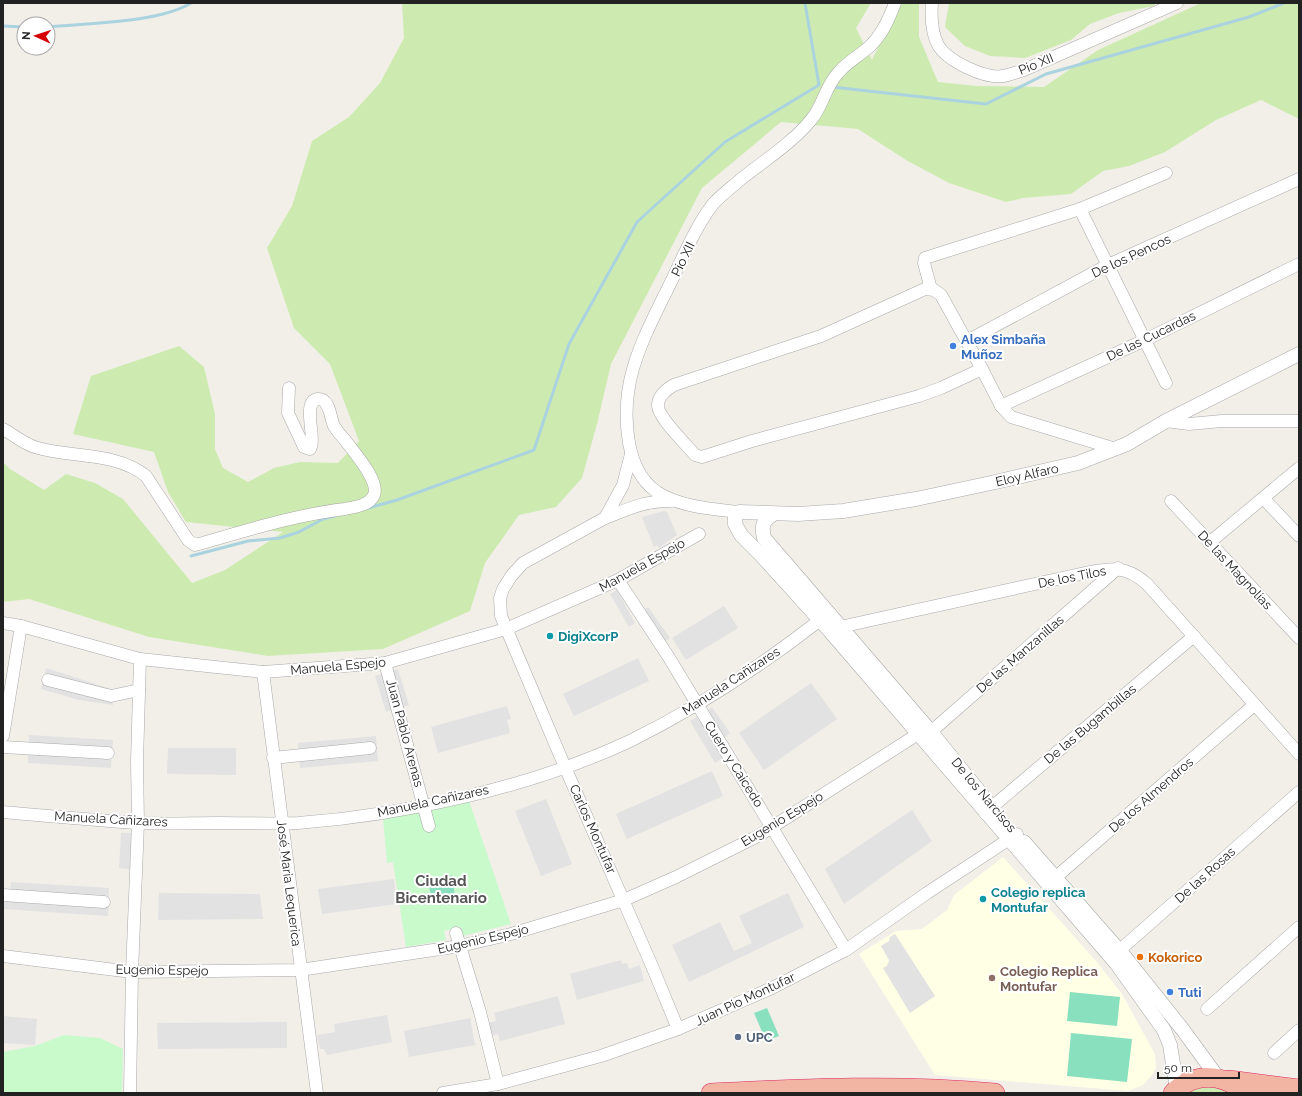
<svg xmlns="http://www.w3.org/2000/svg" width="1302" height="1096" font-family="Raleway,sans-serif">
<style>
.education{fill:#ffffe5}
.grass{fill:#cdebb0}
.park{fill:#c8facc}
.pitch{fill:#88e0be}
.parking{fill:#e2e2e2}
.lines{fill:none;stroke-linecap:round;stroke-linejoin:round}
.stream{stroke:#aad3df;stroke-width:3}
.minor-casing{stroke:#a9a9a9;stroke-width:13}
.tertiary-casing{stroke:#a9a9a9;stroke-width:15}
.trunk-casing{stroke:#dc2a67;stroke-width:20}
.minor{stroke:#fff;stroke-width:12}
.tertiary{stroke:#fff;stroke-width:14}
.trunk{stroke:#f2b4a3;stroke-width:19}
.shop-dot{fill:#3f7fe0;stroke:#fff;stroke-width:1.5}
.culture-dot{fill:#0f9aa8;stroke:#fff;stroke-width:1.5}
.food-dot{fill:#e8710a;stroke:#fff;stroke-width:1.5}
.education-dot{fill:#8d6e63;stroke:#fff;stroke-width:1.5}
.service-dot{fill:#5c6f8a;stroke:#fff;stroke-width:1.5}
.labels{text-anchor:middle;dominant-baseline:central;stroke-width:4;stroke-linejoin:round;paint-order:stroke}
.street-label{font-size:13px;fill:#222;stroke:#fff}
.shop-label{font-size:13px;font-weight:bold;fill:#366cbe;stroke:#fff;text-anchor:start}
.culture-label{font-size:13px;font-weight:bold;fill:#0d838f;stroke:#fff;text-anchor:start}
.food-label{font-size:13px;font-weight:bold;fill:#c56008;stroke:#fff;text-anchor:start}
.education-label{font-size:13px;font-weight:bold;fill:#785e54;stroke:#fff;text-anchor:start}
.service-label{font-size:13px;font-weight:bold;fill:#4e5e75;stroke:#fff;text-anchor:start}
.quarter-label{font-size:15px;font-weight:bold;fill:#555;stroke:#fff}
</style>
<rect width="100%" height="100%" fill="#f2efe9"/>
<path class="education" d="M 1003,857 L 1096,961 L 1122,994 L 1155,1054 L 1156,1068 L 1152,1075 L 1143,1085 L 1128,1091 L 935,1075 L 859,954 L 896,931 L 922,929 L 947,910 L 954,895 Z"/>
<g class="grass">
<path d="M 402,3 L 871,3 L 856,28 L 872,60 L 890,23 L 897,3 L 919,3 L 919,37 L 938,82 L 977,86 L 1044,87 L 1098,50 L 1201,3 L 1299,3 L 1299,119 L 1261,100 L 1216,120 L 1165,152 L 1129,166 L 1103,171 L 1071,194 L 1023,198 L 1006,202 L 949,183 L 906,160 L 858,129 L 781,122 L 702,188 L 611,364 L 597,424 L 582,478 L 556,507 L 519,515 L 485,563 L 470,611 L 383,649 L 268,656 L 149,637 L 29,599 L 3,602 L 3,462 L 10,469 L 44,490 L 66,474 L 95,483 L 123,499 L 192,583 L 225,570 L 283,532 L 186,522 L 168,492 L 154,452 L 73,434 L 91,376 L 179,346 L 204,367 L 215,414 L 215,449 L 223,468 L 248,482 L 274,468 L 300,462 L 338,463 L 359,441 L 330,364 L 294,328 L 267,248 L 292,206 L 312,141 L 349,117 L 380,83 L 404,38 Z"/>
<path d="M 949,3 L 1155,3 L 1154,6 L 1119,13 L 1090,24 L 1071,40 L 1025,58 L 990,56 L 965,46 L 945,27 Z"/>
<path d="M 1210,1081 L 1240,1093 L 1181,1093 Z"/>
</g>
<g class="park">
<path d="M 469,801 L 511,924 L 462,936 L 460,927 L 444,931 L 446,940 L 406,947 L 393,862 L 387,863 L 383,819 Z"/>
<path d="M 64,1035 L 100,1038 L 123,1049 L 122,1093 L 3,1093 L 3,1052 L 35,1046 Z"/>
</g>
<g class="pitch">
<path d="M 452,875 L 455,897 L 432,901 L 428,880 Z"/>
<path d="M 1070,992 L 1120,997 L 1117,1026 L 1067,1021 Z"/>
<path d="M 767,1008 L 779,1036 L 766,1041 L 754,1013 Z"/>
<path d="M 1071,1033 L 1132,1039 L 1127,1082 L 1067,1076 Z"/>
</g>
<g class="parking">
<path d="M 664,511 L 667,512 L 677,535 L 659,548 L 657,545 L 654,547 L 642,517 Z"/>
<path d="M 617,590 L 635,623 L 629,627 L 610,594 Z"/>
<path d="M 724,606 L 738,628 L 686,660 L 672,638 Z"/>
<path d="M 648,607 L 670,638 L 663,643 L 642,611 Z"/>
<path d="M 638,658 L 649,681 L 574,716 L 563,694 Z"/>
<path d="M 46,668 L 114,690 L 113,705 L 79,700 L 41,689 Z"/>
<path d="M 398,669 L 409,705 L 401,708 L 390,671 Z"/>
<path d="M 382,674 L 393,710 L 386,712 L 375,676 Z"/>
<path d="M 811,683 L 837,719 L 764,770 L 739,733 Z"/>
<path d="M 507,706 L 511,719 L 507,720 L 510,733 L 438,753 L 431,727 Z"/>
<path d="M 712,707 L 730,733 L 724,738 L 706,712 Z"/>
<path d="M 697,717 L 722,758 L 715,763 L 690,721 Z"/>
<path d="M 29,735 L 113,740 L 111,768 L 28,763 Z"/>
<path d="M 376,736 L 378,761 L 300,768 L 298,743 Z"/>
<path d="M 168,748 L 236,748 L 236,775 L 167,774 Z"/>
<path d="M 712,771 L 723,796 L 627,839 L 616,814 Z"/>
<path d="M 546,799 L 572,864 L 541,876 L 515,811 Z"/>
<path d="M 912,810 L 932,841 L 844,904 L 825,869 Z"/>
<path d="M 121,833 L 132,833 L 130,869 L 119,868 Z"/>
<path d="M 394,879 L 397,904 L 322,914 L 318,889 Z"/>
<path d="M 11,882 L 109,888 L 108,916 L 3,909 L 3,891 L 10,891 Z"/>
<path d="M 159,893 L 260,894 L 263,919 L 158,920 Z"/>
<path d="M 788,893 L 804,927 L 689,982 L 672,945 L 720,922 L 734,951 L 752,943 L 739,916 Z"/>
<path d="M 895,934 L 935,996 L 910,1013 L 883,968 L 887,966 L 889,960 L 881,946 L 889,941 L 890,937 Z"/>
<path d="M 621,960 L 622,964 L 627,963 L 629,969 L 640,965 L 644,981 L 577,1000 L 570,974 Z"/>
<path d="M 558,996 L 565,1024 L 500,1041 L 498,1034 L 491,1036 L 488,1023 L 496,1021 L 494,1013 Z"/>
<path d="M 387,1015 L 392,1042 L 327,1055 L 324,1049 L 320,1049 L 317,1035 L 335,1032 L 334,1024 Z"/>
<path d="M 3,1016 L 37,1019 L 35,1045 L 3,1043 Z"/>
<path d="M 470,1018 L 475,1045 L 409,1057 L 404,1031 Z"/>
<path d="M 287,1022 L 287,1048 L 158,1049 L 157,1023 Z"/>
</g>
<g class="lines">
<g class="stream">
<path d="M 3,26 L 24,27"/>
<path d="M 48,27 C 86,23 159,23 191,3"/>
<path d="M 832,87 L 986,104 L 1046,74 L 1249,17 L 1284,3"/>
<path d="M 368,508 L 397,500 L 534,450 L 569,344 L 637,222 L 725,142 L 819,85 L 805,3"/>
<path d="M 191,556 L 248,541 L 280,538 L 299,532 L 323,519 L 335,516"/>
</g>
<defs>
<g id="minor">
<path d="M 932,3 C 931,17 931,32 938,45 C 947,61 985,79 1003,76 C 1010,75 1017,72 1024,70 L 1177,3"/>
<path d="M 1080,209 L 1166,383"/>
<path d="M 925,289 L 934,290 L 941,295 L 982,369 L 941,388 L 919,396 L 752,441 L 702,457 L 695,455 C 687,445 656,416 658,404 C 659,395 667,389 674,385 L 821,336 Z"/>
<path d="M 931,289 L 924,263 L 925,258 L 1080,209 L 1166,173"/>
<path d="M 967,341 L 1108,265 L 1299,179"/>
<path d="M 982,369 L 1001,406 L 1011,417 L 1116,449"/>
<path d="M 1001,406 L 1145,340 L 1299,264"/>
<path d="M 1166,421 L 1189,424 L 1222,421 L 1299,421"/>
<path d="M 3,429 C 14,435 25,445 38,448 C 74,458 116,452 146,476 L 188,540 L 195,545 C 245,531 294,515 345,509 C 355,507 370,505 374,495 C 380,481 353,451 345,440 C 341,436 337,431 334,426 C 330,418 330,398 318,399 C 301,401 317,439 310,449 L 304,447 L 288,413 L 289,388"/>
<path d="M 631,454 L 623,485 L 605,518 L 523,563 L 512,575 L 503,589 L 500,598 L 501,616 L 565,767 L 652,966 L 678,1029"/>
<path d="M 1264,499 L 1299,536"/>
<path d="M 1171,501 L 1299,638"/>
<path d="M 739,512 C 712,509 680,507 657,492 C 640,480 633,463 629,443 C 619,385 640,345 665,294 C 680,265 693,230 713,204 C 721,195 732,187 741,179 C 765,160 792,143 811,120 C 823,106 825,87 838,73 C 847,62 859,56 869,47 C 882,35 889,19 895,3"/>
<path d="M 605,518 C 628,509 647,500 671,501"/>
<path d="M 1209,543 L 1299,468"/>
<path d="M 618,580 L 668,656 L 846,950"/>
<path d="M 3,623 L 21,626 L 140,659 L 263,672 L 385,663 L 506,629 L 618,580 L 699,534"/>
<path d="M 840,627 L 1085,573 C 1111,568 1126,565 1147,584 L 1299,754"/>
<path d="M 385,663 L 429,826"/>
<path d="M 263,672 L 317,1093"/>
<path d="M 48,680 L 111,696 L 139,690"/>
<path d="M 3,736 L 21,626"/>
<path d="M 925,737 L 1118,568"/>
<path d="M 3,747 L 108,753"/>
<path d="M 273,758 L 370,748"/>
<path d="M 3,812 C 48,816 93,820 137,823 C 165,824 192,823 220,823 C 246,823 272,824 298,823 C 405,815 532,787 630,741 C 697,708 761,666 820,620"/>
<path d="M 985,813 L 1194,636"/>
<path d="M 1048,884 L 1254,705"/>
<path d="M 3,895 L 104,902"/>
<path d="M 456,933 L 480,1012 L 498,1084"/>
<path d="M 3,956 L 132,972 L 300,970 L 460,946 L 511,934 L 624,900 L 676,877 L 758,836 L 918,734"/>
<path d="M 1112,957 L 1299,792"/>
<path d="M 1207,1009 L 1299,927"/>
<path d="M 1274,1053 L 1299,1030"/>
<path d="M 130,1093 L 132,972 L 138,823 L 137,761 L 140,659"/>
<path d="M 443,1093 L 498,1084 L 601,1056 L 678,1029 L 772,988 L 846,950 L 927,893 L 1017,834"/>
</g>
<g id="tertiary">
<path d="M 773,514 C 763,521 761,525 764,538 L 931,732 L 986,800"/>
<path d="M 1024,842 L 1124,956 L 1183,1030 L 1218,1078"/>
<path d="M 1177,1089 L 1170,1045 L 1164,1030 L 1116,963 L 829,630 L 761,555 L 741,535 L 735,524 L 735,517 L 739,512 L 798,514 L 843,511 L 916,499 L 991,483 L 1078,463 L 1127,444 L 1166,421 L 1299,354"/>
</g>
<g id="trunk">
<path d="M 1229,1080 L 1299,1089"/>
<path d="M 711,1093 C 806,1088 900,1084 995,1093"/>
<path d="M 1173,1093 C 1194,1072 1223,1073 1245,1093"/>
</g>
</defs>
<use href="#minor" class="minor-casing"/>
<use href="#tertiary" class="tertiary-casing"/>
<use href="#trunk" class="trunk-casing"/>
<use href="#minor" class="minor"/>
<use href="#tertiary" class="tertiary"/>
<use href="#trunk" class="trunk"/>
</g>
<g class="shop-dot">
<circle cx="953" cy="346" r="4"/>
<circle cx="1170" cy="992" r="4"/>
</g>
<g class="culture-dot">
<circle cx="550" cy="636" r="4"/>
<circle cx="983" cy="899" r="4"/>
</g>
<circle class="food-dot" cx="1140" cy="957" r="4"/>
<circle class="education-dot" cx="992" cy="978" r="4"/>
<circle class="service-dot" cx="738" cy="1037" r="4"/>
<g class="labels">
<g class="street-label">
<text transform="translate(1036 64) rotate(-22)">Pío XII</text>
<text transform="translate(1131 256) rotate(-25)">De los Pencos</text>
<text transform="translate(683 259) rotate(-64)">Pío XII</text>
<text transform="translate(1151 336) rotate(-26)">De las Cucardas</text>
<text transform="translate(1027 475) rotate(-13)">Eloy Alfaro</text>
<text transform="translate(642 565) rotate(-29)">Manuela Espejo</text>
<text transform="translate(1235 570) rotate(47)">De las Magnolias</text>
<text transform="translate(1072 577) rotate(-11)">De los Tilos</text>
<text transform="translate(1020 654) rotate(-41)">De las Manzanillas</text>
<text transform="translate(338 666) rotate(-5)">Manuela Espejo</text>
<text transform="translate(731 681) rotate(-33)">Manuela Cañizares</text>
<text transform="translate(1090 724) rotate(-40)">De las Bugambillas</text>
<text transform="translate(405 733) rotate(75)">Juan Pablo Arenas</text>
<text transform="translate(734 764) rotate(58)">Cuero y Caicedo</text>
<text transform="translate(984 795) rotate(50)">De los Narcisos</text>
<text transform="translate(1151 795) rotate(-41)">De los Almendros</text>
<text transform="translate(433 801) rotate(-12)">Manuela Cañizares</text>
<text transform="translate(111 819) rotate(3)">Manuela Cañizares</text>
<text transform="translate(782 819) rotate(-31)">Eugenio Espejo</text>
<text transform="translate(593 829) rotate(66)">Carlos Montufar</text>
<text transform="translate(1205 875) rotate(-42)">De las Rosas</text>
<text transform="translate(289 883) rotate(83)">José Maria Lequerica</text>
<text transform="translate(483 939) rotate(-13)">Eugenio Espejo</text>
<text transform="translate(162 970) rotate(1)">Eugenio Espejo</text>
<text transform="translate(745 999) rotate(-25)">Juan Pio Montufar</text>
</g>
<g class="shop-label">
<text x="961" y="339">Alex Simbaña<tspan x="961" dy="15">Muñoz</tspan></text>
<text x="1178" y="992">Tuti</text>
</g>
<g class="culture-label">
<text x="558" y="636">DigiXcorP</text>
<text x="991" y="892">Colegio replica<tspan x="991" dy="15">Montufar</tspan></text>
</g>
<g class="food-label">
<text x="1148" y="957">Kokorico</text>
</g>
<g class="education-label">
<text x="1000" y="971">Colegio Replica<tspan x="1000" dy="15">Montufar</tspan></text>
</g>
<g class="service-label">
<text x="746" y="1037">UPC</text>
</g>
<g class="quarter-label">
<text x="441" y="881">Ciudad<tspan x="441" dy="17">Bicentenario</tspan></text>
</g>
</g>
<rect width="1302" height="1096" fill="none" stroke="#222222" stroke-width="8"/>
<g transform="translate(36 36) rotate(273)"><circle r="19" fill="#ffffff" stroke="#a7a7a7"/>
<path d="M0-3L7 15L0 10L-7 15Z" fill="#d40000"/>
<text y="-6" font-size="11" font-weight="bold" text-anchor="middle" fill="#222222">N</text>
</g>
<path d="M1158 1072v6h81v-6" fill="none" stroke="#222222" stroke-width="2"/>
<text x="1164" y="1072" font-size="12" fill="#222222" stroke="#ffffff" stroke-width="3" paint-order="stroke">50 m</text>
</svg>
